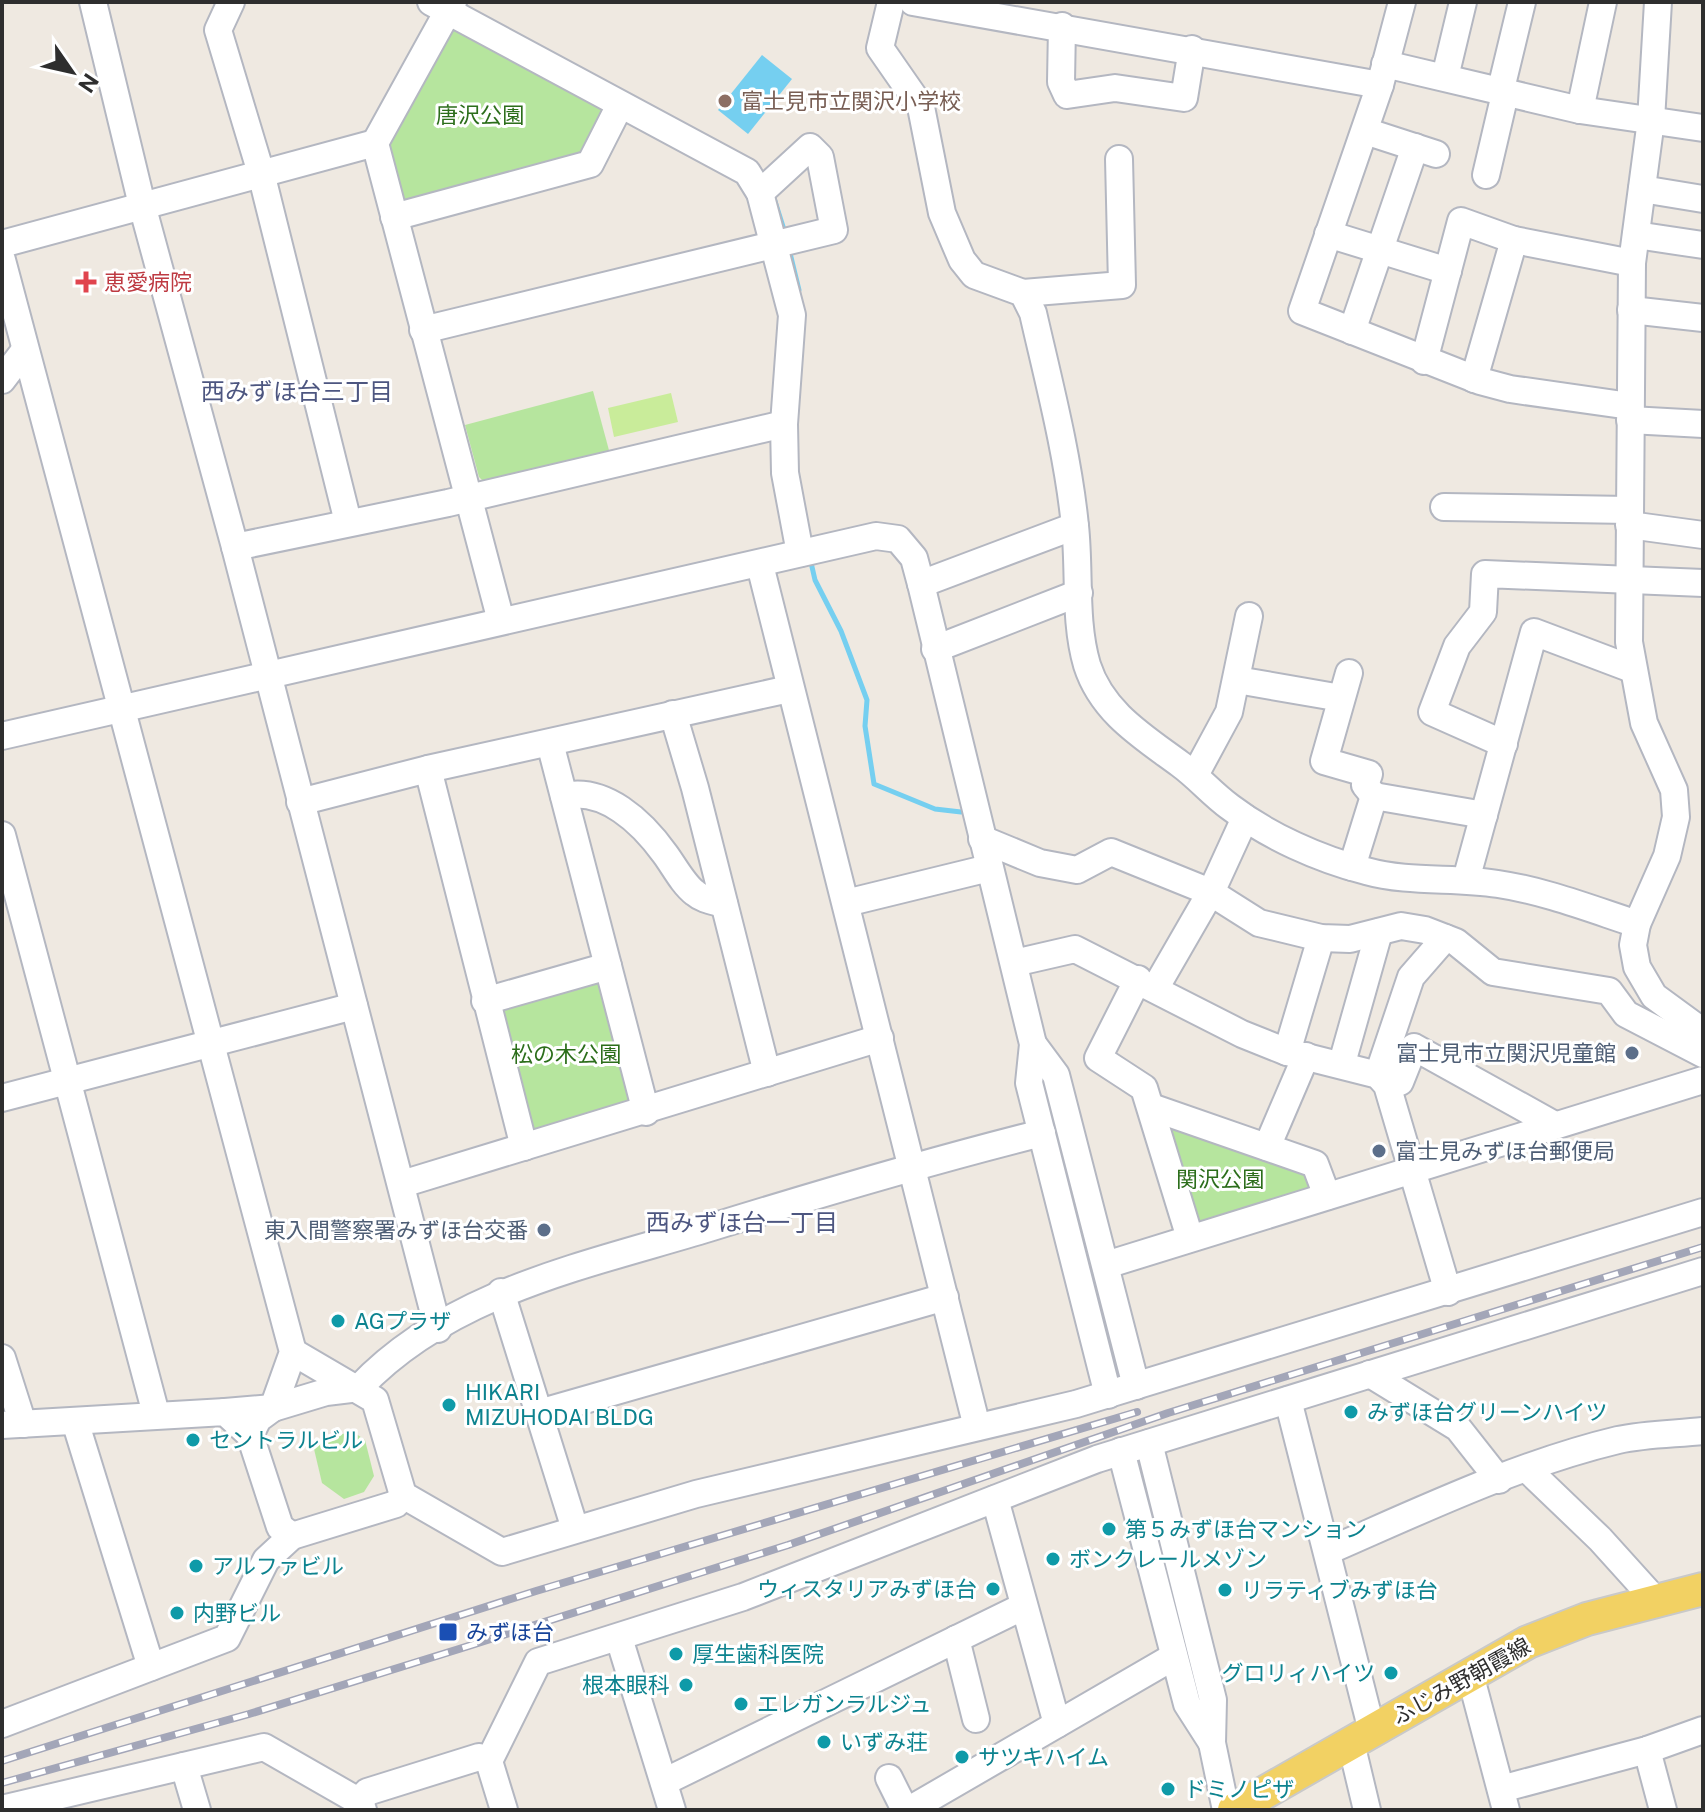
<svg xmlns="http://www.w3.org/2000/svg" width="1705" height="1812" font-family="'Public Sans','Noto Sans JP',sans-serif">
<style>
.green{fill:#b6e59e}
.pitch{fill:#c9ec9a}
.water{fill:#75cff0}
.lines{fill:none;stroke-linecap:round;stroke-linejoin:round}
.stream{stroke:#75cff0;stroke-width:5}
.minor-casing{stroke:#b4b7c1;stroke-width:30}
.major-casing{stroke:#c9c9c9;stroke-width:36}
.minor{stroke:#fff;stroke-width:26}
.major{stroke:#f2d163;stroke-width:32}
.rail-casing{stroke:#a3a6b8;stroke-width:8}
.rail{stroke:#fff;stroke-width:5;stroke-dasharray:15;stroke-linecap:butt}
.education-dot{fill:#8d6e63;stroke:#fff;stroke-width:3}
.health-dot{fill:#e0444e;stroke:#fff;stroke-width:3}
.service-dot{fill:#5c6f8a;stroke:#fff;stroke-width:3}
.culture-dot{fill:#0f9aa8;stroke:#fff;stroke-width:3}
.transit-dot{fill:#1a4fb4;stroke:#fff;stroke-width:3}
.labels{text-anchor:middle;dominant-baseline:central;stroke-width:6;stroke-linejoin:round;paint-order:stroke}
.education-label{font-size:22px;fill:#785e54;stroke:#fff;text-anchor:start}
.park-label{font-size:22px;fill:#2c6e1b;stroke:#fff}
.health-label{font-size:22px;fill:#be3a42;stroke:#fff;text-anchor:start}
.service-label{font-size:22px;fill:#4e5e75;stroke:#fff;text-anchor:end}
.culture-label{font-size:22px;fill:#0d838f;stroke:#fff;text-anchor:start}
.transit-label{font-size:22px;fill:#164399;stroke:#fff;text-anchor:start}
.street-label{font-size:22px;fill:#2e2e2e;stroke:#fff}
.neighbourhood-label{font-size:24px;fill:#4d5680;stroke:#fff}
</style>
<rect width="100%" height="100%" fill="#efe9e1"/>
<g class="green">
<path d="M 449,26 L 611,105 L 582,158 L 398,203 L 386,144 Z"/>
<path d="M 593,391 L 610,454 L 485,483 L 479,477 L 465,425 Z"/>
<path d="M 603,979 L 635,1100 L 530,1133 L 500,1003 Z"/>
<path d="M 1160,1117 L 1308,1168 L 1318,1192 L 1195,1229 Z"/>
<path d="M 352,1431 L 365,1440 L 374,1476 L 364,1492 L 344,1499 L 322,1483 L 314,1449 L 321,1441 Z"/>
</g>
<path class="pitch" d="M 671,393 L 678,422 L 614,437 L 608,408 Z"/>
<path class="water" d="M 762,55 L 792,79 L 748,134 L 718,110 Z"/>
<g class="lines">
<g class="stream">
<path d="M 772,192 L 786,236"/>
<path d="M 789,249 L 799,290"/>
<path d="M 810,558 L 815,580 L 841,631 L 867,700 L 865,726 L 874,784 L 935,809 L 961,812"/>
</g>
<defs>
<g id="minor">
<path d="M 93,2 L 142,205 L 235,547 L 438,1329"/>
<path d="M 231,2 L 218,30 L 261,173 L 348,522"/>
<path d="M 431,2 L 747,172 L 760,193 L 792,315 L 784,424 L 785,473 L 800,553"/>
<path d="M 453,2 L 375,143 L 501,621"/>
<path d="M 891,2 L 880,48 L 921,107 L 942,213 L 962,260 L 974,275 L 1023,293 L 1033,313 C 1049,383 1068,455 1075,526 C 1080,571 1074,621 1087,665 C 1102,712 1142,736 1180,764 C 1198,777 1212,794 1230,807 C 1268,836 1319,859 1366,871 C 1409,883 1454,877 1498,884 C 1545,891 1591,909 1637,924"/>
<path d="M 913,2 L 1380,85"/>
<path d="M 1402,2 L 1380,85 L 1302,311 L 1480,381 L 1510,389 L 1630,406"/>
<path d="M 1658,2 L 1651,120 L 1632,263 L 1629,642 L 1644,723 L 1674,790 L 1676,817 L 1667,856 L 1637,924 L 1633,945 L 1637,967 L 1654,996 L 1703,1032"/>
<path d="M 1062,26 L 1061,82 L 1067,95 L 1115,88 L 1184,98 L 1192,49"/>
<path d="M 1385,64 L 1580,110 L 1703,128"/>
<path d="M 1445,77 L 1463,2"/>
<path d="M 1500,93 L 1522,2"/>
<path d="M 1580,110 L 1603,2"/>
<path d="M 1365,131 L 1436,154"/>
<path d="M 1486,175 L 1505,94"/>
<path d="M 1642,189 L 1703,199"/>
<path d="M 394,217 L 590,164 L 620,105"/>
<path d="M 1328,234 L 1448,271"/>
<path d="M 1636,235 L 1703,245"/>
<path d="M 2,244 L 375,143"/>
<path d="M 2,260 L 293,1352 L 273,1408 L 258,1419 L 250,1435"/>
<path d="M 1023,293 L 1122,285 L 1119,159"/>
<path d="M 1631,310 L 1703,318"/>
<path d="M 423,330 L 834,230 L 820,157 L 810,147 L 760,193"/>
<path d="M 1352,331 L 1415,147"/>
<path d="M 1424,361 L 1461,221 L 1514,240 L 1632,263"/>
<path d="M 1474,379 L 1514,240"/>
<path d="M 2,380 L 25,350"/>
<path d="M 1630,420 L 1703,424"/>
<path d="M 1444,507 L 1629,510"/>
<path d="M 1629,525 L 1703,535"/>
<path d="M 235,547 L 448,503 L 784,424"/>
<path d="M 760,565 L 977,1427"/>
<path d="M 921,584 L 1075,526"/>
<path d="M 935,649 L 1079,593"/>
<path d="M 1349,673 L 1324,761 L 1369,774 L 1365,785 L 1374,796"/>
<path d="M 1237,680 L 1341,698"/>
<path d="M 673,714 L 695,788 L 767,1073"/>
<path d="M 2,736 L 876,536 L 898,539 L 914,558 L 921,584 L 1033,1044 L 1029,1083 L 1108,1395"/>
<path d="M 550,743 L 646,1112"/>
<path d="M 1504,744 L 1432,712 L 1457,646 L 1483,612 L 1485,574 L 1703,583"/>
<path d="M 428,769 L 524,1147"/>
<path d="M 1195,775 L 1229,712 L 1249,616"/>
<path d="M 564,796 C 605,787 642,822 665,854 C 674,866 683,884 695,893 C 703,900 714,901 724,904"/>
<path d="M 300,802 L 428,769 L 789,689"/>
<path d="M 2,835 L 156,1414"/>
<path d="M 982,839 L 1040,863 L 1077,870 L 1111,852 L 1210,892 L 1259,923 L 1321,938 L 1350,939 L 1401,926 L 1425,930 L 1456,942 L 1493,972 L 1609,991 L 1626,1014 L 1703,1054"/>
<path d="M 1352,867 L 1374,796 L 1484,815"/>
<path d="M 1466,880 L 1534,632 L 1632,669"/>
<path d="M 846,903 L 989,868"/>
<path d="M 1014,963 L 1075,949 L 1242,1034 L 1287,1052 L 1378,1075 L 1387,1085 L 1448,1292"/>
<path d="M 1138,979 L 1098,1058 L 1144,1088 L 1190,1238"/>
<path d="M 1156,987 L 1212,890 L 1245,818"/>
<path d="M 485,1001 L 608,966"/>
<path d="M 1033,1044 L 1056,1075 L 1136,1386"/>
<path d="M 1287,1052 L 1321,938"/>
<path d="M 1342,1063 L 1379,932"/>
<path d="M 1378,1075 L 1411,977 L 1445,938"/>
<path d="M 1387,1085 L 1400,1082 L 1414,1047 L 1553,1124"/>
<path d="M 2,1098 L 354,1006"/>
<path d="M 1151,1107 L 1315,1164 L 1327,1196"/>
<path d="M 1267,1147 L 1306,1056"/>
<path d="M 402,1184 L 880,1038"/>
<path d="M 1106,1265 L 1703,1080"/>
<path d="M 501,1292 L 575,1529"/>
<path d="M 293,1352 L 375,1400 L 403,1495 L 502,1552 L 696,1494 L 1076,1404 L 1703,1212"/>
<path d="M 2,1358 L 23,1424"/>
<path d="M 1370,1374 L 1458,1428 L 1499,1480"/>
<path d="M 1288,1400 L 1372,1731"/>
<path d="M 225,1412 L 273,1408 L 326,1392 L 359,1388 C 449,1292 588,1265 709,1228 C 819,1194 930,1161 1042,1133"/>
<path d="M 539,1413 L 945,1297"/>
<path d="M 75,1421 L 151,1667"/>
<path d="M 2,1425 L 225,1412 L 250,1435 L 280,1527 L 292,1536"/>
<path d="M 1149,1443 L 1213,1700 L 1212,1743 L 1226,1810"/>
<path d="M 1121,1451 L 1187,1704 L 1212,1743"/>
<path d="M 1528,1470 L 1600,1539 L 1656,1601"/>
<path d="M 995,1499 L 1057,1724"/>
<path d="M 1328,1551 C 1422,1510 1518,1464 1618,1440 C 1645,1434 1675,1434 1703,1431"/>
<path d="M 619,1638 L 672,1810"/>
<path d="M 956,1639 L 976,1719"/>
<path d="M 1470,1674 L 1506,1810"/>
<path d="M 2,1724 L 227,1638 L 266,1560 L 292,1536 L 396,1504 L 403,1495"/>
<path d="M 1351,1743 L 1367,1810"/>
<path d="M 1647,1750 L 1663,1810"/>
<path d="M 489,1761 L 538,1662 L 743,1597 L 1097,1459 L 1703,1271"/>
<path d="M 184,1766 L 197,1810"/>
<path d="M 889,1778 L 905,1810"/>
<path d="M 664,1782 L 1024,1606"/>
<path d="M 1501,1789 L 1647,1750 L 1703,1730"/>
<path d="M 2,1809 L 264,1747 L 360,1802"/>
<path d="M 363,1810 L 360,1802 L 367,1792 L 479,1757 L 489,1761 L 504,1810"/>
<path d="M 909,1810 L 1173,1657"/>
</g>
<path id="major" d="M 1234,1810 L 1528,1642 L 1587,1619 L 1703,1589"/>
</defs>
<use href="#minor" class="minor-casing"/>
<use href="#major" class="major-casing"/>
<use href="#minor" class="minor"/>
<use href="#major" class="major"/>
<defs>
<g id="rail">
<path d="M 2,1761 L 536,1591 L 1137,1412"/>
<path d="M 2,1783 L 249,1714 L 459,1649 L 788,1545 L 1168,1413 L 1703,1247"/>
</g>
</defs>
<use href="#rail" class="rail-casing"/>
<use href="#rail" class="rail"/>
</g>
<circle class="education-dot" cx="725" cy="101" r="8"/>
<path class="health-dot" d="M82 270h8v8h8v8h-8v8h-8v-8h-8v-8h8z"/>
<g class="service-dot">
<circle cx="1632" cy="1053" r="8"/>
<circle cx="1379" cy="1151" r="8"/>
<circle cx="544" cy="1230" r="8"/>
</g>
<g class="culture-dot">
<circle cx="338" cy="1321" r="8"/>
<circle cx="449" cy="1405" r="8"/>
<circle cx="1351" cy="1412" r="8"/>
<circle cx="193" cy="1440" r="8"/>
<circle cx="1109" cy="1529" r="8"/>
<circle cx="1053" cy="1559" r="8"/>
<circle cx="196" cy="1566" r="8"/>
<circle cx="993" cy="1589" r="8"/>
<circle cx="1225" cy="1590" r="8"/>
<circle cx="177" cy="1613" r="8"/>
<circle cx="676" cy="1654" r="8"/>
<circle cx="1391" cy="1673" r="8"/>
<circle cx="686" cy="1685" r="8"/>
<circle cx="741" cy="1704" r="8"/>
<circle cx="824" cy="1742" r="8"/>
<circle cx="962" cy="1757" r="8"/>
<circle cx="1168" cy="1789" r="8"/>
</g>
<rect class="transit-dot" x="438" y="1622" width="20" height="20" rx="4"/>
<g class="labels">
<g class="education-label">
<text x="741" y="101">富士見市立関沢小学校</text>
</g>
<g class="park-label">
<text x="480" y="115">唐沢公園</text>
<text x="566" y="1054">松の木公園</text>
<text x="1220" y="1179">関沢公園</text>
</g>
<g class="health-label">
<text x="104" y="282">恵愛病院</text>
</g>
<g class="service-label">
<text x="1616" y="1053">富士見市立関沢児童館</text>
<text x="1395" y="1151" text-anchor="start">富士見みずほ台郵便局</text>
<text x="528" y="1230">東入間警察署みずほ台交番</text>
</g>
<g class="culture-label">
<text x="354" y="1321">AGプラザ</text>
<text x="465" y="1392">HIKARI<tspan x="465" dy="25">MIZUHODAI BLDG</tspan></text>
<text x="1367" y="1412">みずほ台グリーンハイツ</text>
<text x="209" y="1440">セントラルビル</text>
<text x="1125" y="1529">第５みずほ台マンション</text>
<text x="1069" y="1559">ボンクレールメゾン</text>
<text x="212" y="1566">アルファビル</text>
<text x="977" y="1589" text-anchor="end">ウィスタリアみずほ台</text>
<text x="1241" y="1590">リラティブみずほ台</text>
<text x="193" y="1613">内野ビル</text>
<text x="692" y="1654">厚生歯科医院</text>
<text x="1375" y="1673" text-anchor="end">グロリィハイツ</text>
<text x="670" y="1685" text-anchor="end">根本眼科</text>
<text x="757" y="1704">エレガンラルジュ</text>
<text x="840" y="1742">いずみ荘</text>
<text x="978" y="1757">サツキハイム</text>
<text x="1184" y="1789">ドミノピザ</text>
</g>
<g class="transit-label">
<text x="466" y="1632">みずほ台</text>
</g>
<g class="street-label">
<text transform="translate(1461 1681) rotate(-29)">ふじみ野朝霞線</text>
</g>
<g class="neighbourhood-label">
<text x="297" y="391">西みずほ台三丁目</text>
<text x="742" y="1222">西みずほ台一丁目</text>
</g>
</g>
<rect width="1705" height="1812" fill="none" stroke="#2e2e2e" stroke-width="8"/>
<g transform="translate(72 72) rotate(124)" stroke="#ffffff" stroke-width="6" paint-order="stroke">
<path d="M0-6L14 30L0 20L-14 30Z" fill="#2e2e2e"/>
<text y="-12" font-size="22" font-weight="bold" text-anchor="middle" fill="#2e2e2e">N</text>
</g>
</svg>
